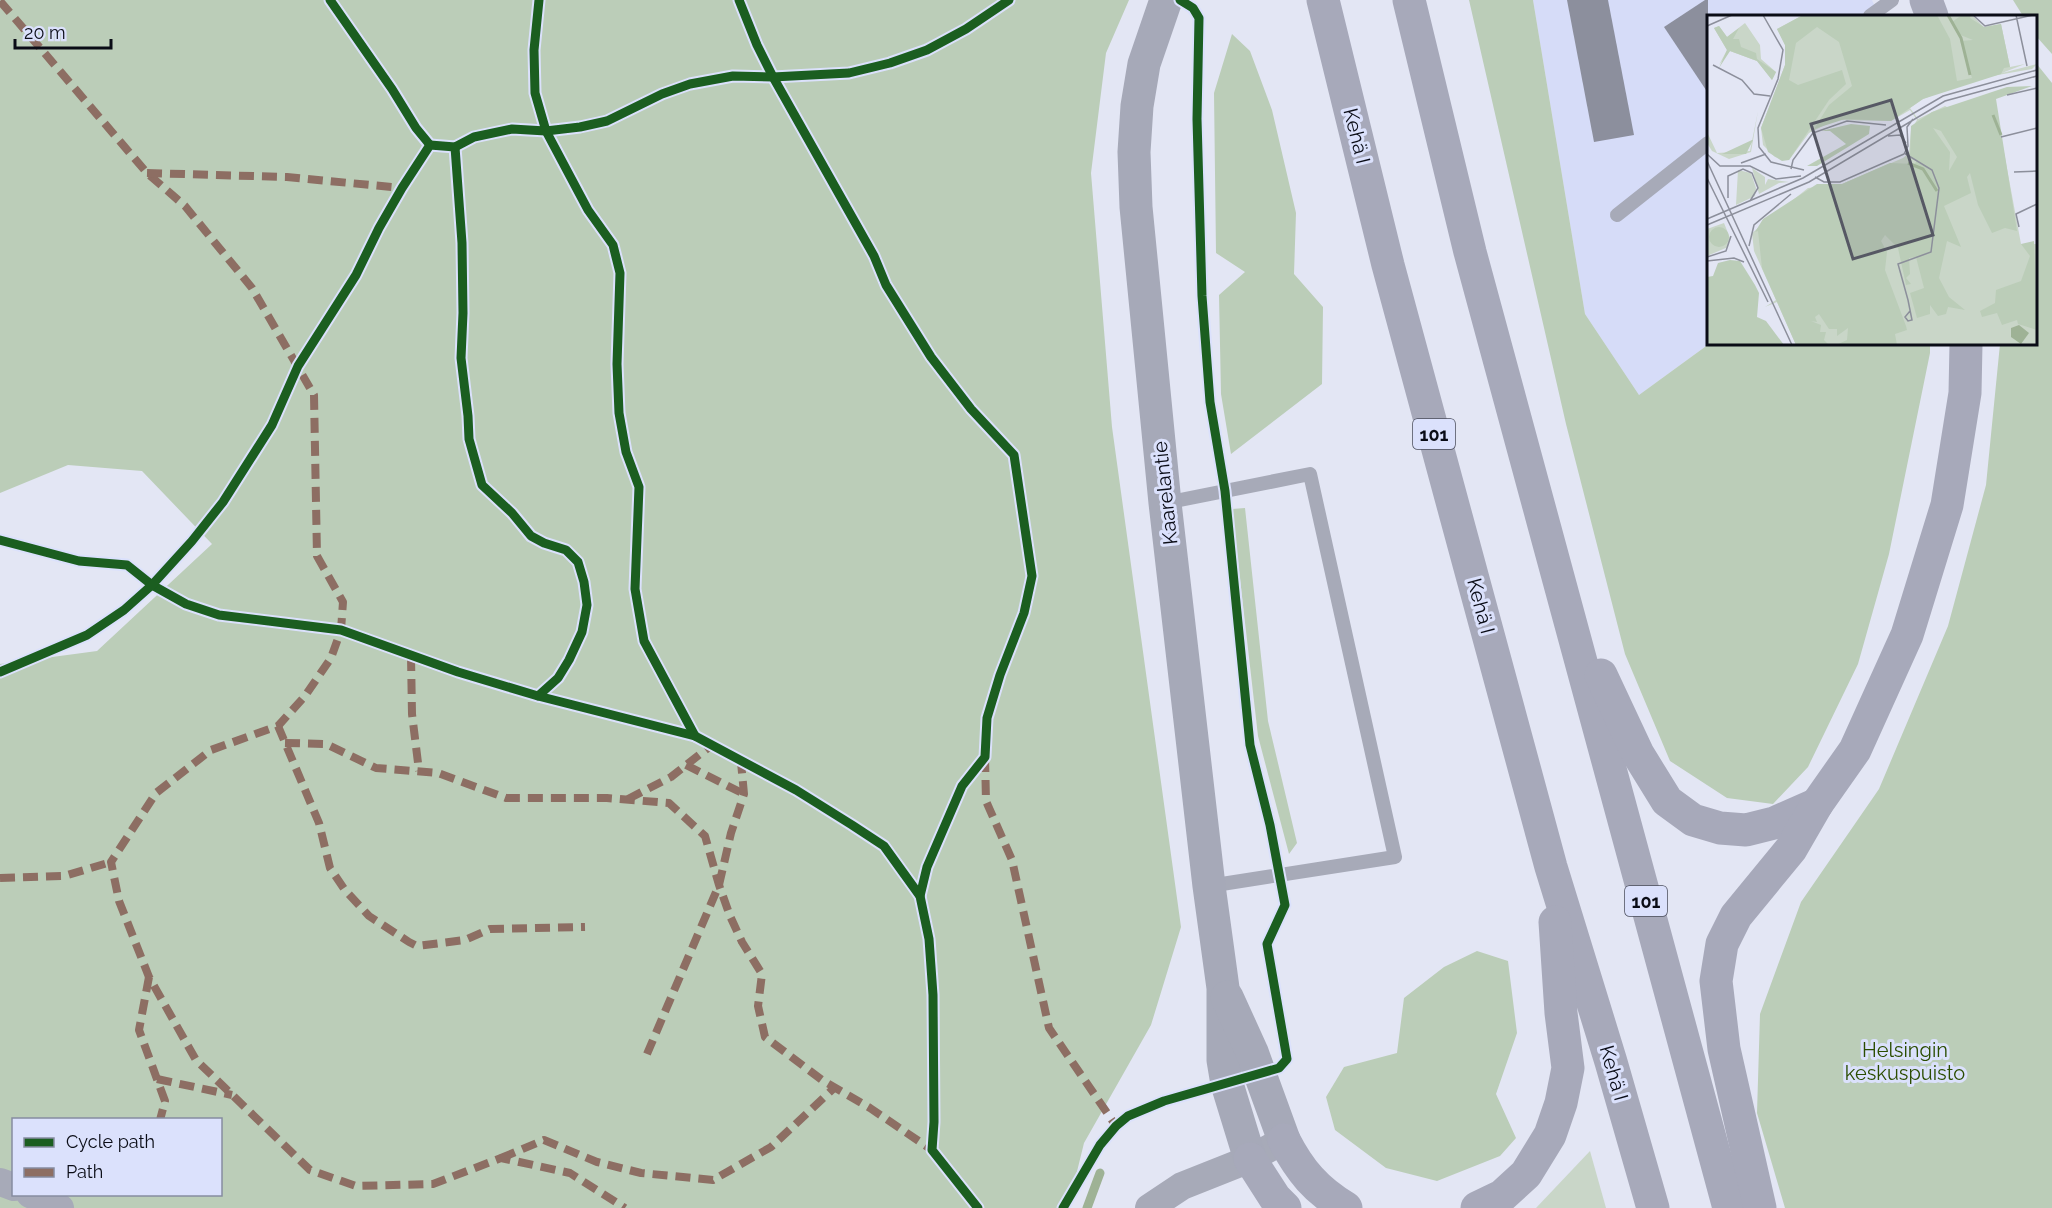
<svg xmlns="http://www.w3.org/2000/svg" width="2052" height="1208" font-family="Raleway,sans-serif">
<style>
.built{fill:#d6dcf8}
.green{fill:#c9d6c8}
.forest{fill:#bbcdb8;fill-rule:evenodd}
.lines{fill:none;stroke-linecap:round;stroke-linejoin:round}
.stream{stroke:#9eb295;stroke-width:9}
.building{fill:#8c8f9d}
.service{stroke:#a7aab8;stroke-width:14}
.minor{stroke:#a7aab8;stroke-width:28}
.secondary{stroke:#a6a9b8;stroke-width:33}
.trunk{stroke:#a7a9ba;stroke-width:33}
.quiet{stroke:#8d6e63;stroke-width:8;stroke-dasharray:15 8;stroke-linecap:butt}
.cycleway-casing{stroke:#dbe1fc;stroke-width:13}
.cycleway{stroke:#1b5e20;stroke-width:9}
.labels{text-anchor:middle;dominant-baseline:central;stroke-width:6;stroke-linejoin:round;paint-order:stroke}
.shield{fill:#dbe1fc;stroke:#494c5b;stroke-width:1.5}
.shield-label{font-size:18px;font-weight:bold;fill:#0a0c16}
.street-label{font-size:20px;fill:#0a0c16;stroke:#dbe1fc}
.park-label{font-size:20px;fill:#2b4d00;stroke:#dbe1fc}
.inset-river{fill:none;stroke:#9eb295;stroke-width:3}
.inset-road{fill:none;stroke:#8c8f9b;stroke-width:1.5}
.view{fill:#565864;fill-opacity:0.15;stroke:#565864;stroke-width:3}
.inset-edge{fill:none;stroke:#0a0c16;stroke-width:3}
</style>
<rect width="100%" height="100%" fill="#e3e6f4"/>
<path class="built" d="M 1533,0 L 1872,0 L 1879,16 L 1708,16 L 1709,344 L 1639,395 L 1585,314 Z"/>
<path class="green" d="M 1590,1151 L 1606,1208 L 1536,1208 Z"/>
<g class="forest">
<path d="M 0,0 L 1129,0 L 1106,53 L 1091,173 L 1112,427 L 1181,927 L 1151,1025 L 1084,1143 L 1068,1208 L 0,1208 L 0,664 L 97,651 L 212,544 L 142,471 L 68,465 L 0,493 ZM 14,1120 L 220,1120 L 220,1194 L 14,1194 Z"/>
<path d="M 1469,0 L 1533,0 L 1585,314 L 1639,395 L 1709,344 L 1930,344 L 1930,353 L 1889,554 L 1858,664 L 1808,767 L 1773,804 L 1727,798 L 1670,761 L 1625,654 L 1566,424 Z"/>
<path d="M 2013,0 L 2052,0 L 2052,54 L 2036,36 L 2036,16 L 2023,16 Z"/>
<path d="M 1232,34 L 1250,51 L 1272,110 L 1296,213 L 1294,274 L 1323,307 L 1322,384 L 1231,454 L 1221,394 L 1219,295 L 1245,272 L 1216,253 L 1214,93 Z"/>
<path d="M 2036,63 L 2052,83 L 2052,1208 L 1785,1208 L 1757,1113 L 1760,1014 L 1801,902 L 1879,789 L 1948,626 L 1986,485 L 2000,344 L 2036,344 Z"/>
<path d="M 1245,508 L 1268,721 L 1297,843 L 1289,854 L 1258,736 L 1232,509 Z"/>
<path d="M 1477,951 L 1508,961 L 1517,1033 L 1496,1094 L 1516,1138 L 1500,1156 L 1437,1181 L 1386,1168 L 1335,1130 L 1326,1097 L 1344,1067 L 1397,1053 L 1404,998 L 1444,967 Z"/>
</g>
<g class="lines">
<path class="stream" d="M 1087,1208 L 1100,1173"/>
</g>
<g class="building">
<path d="M 1567,0 L 1608,0 L 1634,135 L 1594,142 Z"/>
<path d="M 1705,0 L 1708,0 L 1708,93 L 1664,27 Z"/>
</g>
<g class="lines">
<g class="service">
<path d="M 1870,16 L 1892,0"/>
<path d="M 1617,215 L 1708,143"/>
<path d="M 1165,503 L 1310,474 L 1395,857 L 1209,886"/>
</g>
<g class="minor">
<path d="M 0,1182 L 14,1187"/>
<path d="M 30,1194 L 60,1208"/>
<path d="M 1149,1208 L 1182,1186 L 1250,1159 L 1284,1140"/>
</g>
<g class="secondary">
<path d="M 1166,0 L 1144,64 L 1137,106 L 1134,152 L 1136,207 L 1165,503 L 1209,886 L 1223,988 L 1223,1060 L 1227,1084 L 1250,1159"/>
<path d="M 1227,997 L 1252,1052 L 1284,1140"/>
</g>
<g class="trunk">
<path d="M 1323,0 L 1388,265 L 1551,867 L 1611,1062 L 1653,1208"/>
<path d="M 1409,0 L 1470,252 L 1729,1208"/>
<path d="M 1926,0 L 1932,16"/>
<path d="M 1601,675 L 1638,754 L 1667,801 L 1693,820 L 1720,828 L 1746,830 L 1774,823 L 1817,804"/>
<path d="M 1284,1140 C 1300,1171 1316,1190 1346,1208"/>
<path d="M 1250,1159 L 1275,1198 L 1285,1208"/>
<path d="M 1477,1208 L 1502,1196 L 1526,1174 L 1550,1135 L 1561,1103 L 1568,1068 L 1561,1013 L 1555,922"/>
<path d="M 1760,1208 L 1724,1049 L 1716,981 L 1722,944 L 1736,916 L 1791,849 L 1817,804 L 1855,750 L 1907,635 L 1947,505 L 1965,393 L 1966,344"/>
</g>
<g class="quiet">
<path d="M 0,1 L 147,173 L 185,206 L 252,288 L 314,395 L 317,556 L 343,602 L 341,630 L 331,658 L 305,696 L 278,726 L 211,750 L 156,793 L 111,862 L 119,901 L 149,977 L 196,1060 L 310,1170 L 356,1186 L 433,1184 L 501,1158 L 570,1173 L 625,1208"/>
<path d="M 147,173 L 287,177 L 402,188"/>
<path d="M 411,656 L 412,714 L 419,771"/>
<path d="M 278,726 L 319,823 L 330,868 L 345,890 L 369,916 L 409,942 L 417,946 L 465,940 L 490,929 L 585,927"/>
<path d="M 285,743 L 326,744 L 376,768 L 438,773 L 506,798 L 607,798 L 669,803 L 705,836 L 719,885 L 730,916 L 742,942 L 762,974 L 758,1006 L 765,1037 L 822,1080 L 870,1108 L 932,1150"/>
<path d="M 985,757 L 986,801 L 1012,860 L 1049,1028 L 1116,1126"/>
<path d="M 686,765 L 744,794"/>
<path d="M 628,799 L 671,777 L 713,744"/>
<path d="M 0,878 L 64,876 L 111,862"/>
<path d="M 149,977 L 139,1030 L 165,1101 L 160,1120"/>
<path d="M 647,1054 L 719,885 L 731,833 L 744,794 L 741,762"/>
<path d="M 157,1079 L 232,1095"/>
<path d="M 501,1158 L 544,1140 L 597,1162 L 641,1173 L 713,1180 L 771,1147 L 834,1088"/>
</g>
<defs>
<g id="cycleway">
<path d="M 330,0 L 392,89 L 416,128 L 430,145"/>
<path d="M 539,0 L 534,50 L 535,93 L 546,131 L 588,210 L 613,245 L 620,273 L 617,364 L 619,413 L 626,452 L 639,487 L 635,589 L 644,641 L 695,736"/>
<path d="M 739,0 L 757,45 L 773,77 L 874,256 L 886,285 L 931,357 L 971,409 L 1014,455 L 1032,576 L 1024,613 L 1000,675 L 987,718 L 985,757 L 962,786 L 927,867 L 920,896"/>
<path d="M 455,147 L 462,243 L 463,313 L 461,358 L 468,416 L 469,439 L 482,485 L 512,513 L 531,536 L 544,543 L 566,550 L 578,562 L 584,582 L 587,605 L 582,632 L 569,660 L 558,678 L 538,696"/>
<path d="M 0,540 L 79,561 L 127,565 L 152,585 L 186,604 L 219,615 L 341,630 L 458,672 L 538,696 L 695,736 L 796,790 L 852,825 L 884,846 L 920,896 L 929,939 L 933,995 L 934,1122 L 932,1150 L 978,1208"/>
<path d="M 0,672 L 87,635 L 124,610 L 152,585 L 192,541 L 223,502 L 272,425 L 298,366 L 356,275 L 379,228 L 402,188 L 430,145 L 455,147 L 474,137 L 512,129 L 546,131 L 580,127 L 607,121 L 662,94 L 690,84 L 733,76 L 773,77 L 849,73 L 890,63 L 927,50 L 966,29 L 1009,0"/>
<path d="M 1063,1208 L 1100,1145 L 1116,1126 L 1128,1116 L 1164,1101 L 1279,1068 L 1287,1059 L 1267,944 L 1285,905 L 1270,825 L 1250,745 L 1225,491 L 1210,402 L 1202,296 L 1197,119 L 1199,18 L 1193,8 L 1180,0"/>
</g>
</defs>
<use href="#cycleway" class="cycleway-casing"/>
<use href="#cycleway" class="cycleway"/>
</g>
<g class="labels">
<g class="shield">
<rect x="1413" y="419" width="42" height="30" rx="4.5"/>
<rect x="1625" y="886" width="42" height="30" rx="4.5"/>
</g>
<g class="shield-label">
<text x="1434" y="434">101</text>
<text x="1646" y="901">101</text>
</g>
<g class="street-label">
<text transform="translate(1357 136) rotate(76)">Kehä I</text>
<text transform="translate(1165 493) rotate(-96)">Kaarelantie</text>
<text transform="translate(1481 606) rotate(75)">Kehä I</text>
<text transform="translate(1614 1073) rotate(74)">Kehä I</text>
</g>
<g class="park-label">
<text x="1905" y="1050">Helsingin<tspan x="1905" dy="23">keskuspuisto</tspan></text>
</g>
</g>
<g transform="translate(1707 15)">
<rect width="330" height="330" fill="#e3e6f4"/>
<path d="M 96,0 L 265,0 L 277,12 L 294,9 L 303,52 L 318,49 L 295,58 L 330,49 L 325,54 L 268,64 L 216,84 L 203,93 L 211,104 L 238,91 L 294,121 L 314,229 L 330,229 L 330,330 L 89,330 L 70,287 L 58,292 L 69,285 L 47,236 L 45,218 L 101,173 L 135,169 L 196,143 L 202,138 L 204,115 L 210,105 L 203,95 L 184,106 L 128,105 L 102,118 L 82,145 L 68,142 L 56,130 L 54,113 L 78,50 L 78,30 L 70,14 ZM 38,8 L 53,30 L 54,44 L 69,57 L 65,65 L 50,46 L 23,36 L 12,50 L 20,35 L 7,13 L 12,11 L 20,22 ZM 51,96 L 44,137 L 22,144 L 5,136 L 0,128 L 0,117 L 10,138 L 43,136 ZM 45,153 L 58,162 L 58,170 L 61,164 L 82,167 L 72,168 L 52,179 ZM 31,155 L 44,158 L 49,173 L 48,181 L 29,190 ZM 17,208 L 23,223 L 21,232 L 0,241 L 0,214 Z" fill="#c9d6c8"/>
<path d="M 96,0 L 230,0 L 243,24 L 250,66 L 265,63 L 253,26 L 266,25 L 251,19 L 245,7 L 255,0 L 264,0 L 263,3 L 277,12 L 294,9 L 303,52 L 297,53 L 294,59 L 216,84 L 184,106 L 138,104 L 107,114 L 122,90 L 145,71 L 132,27 L 110,12 L 89,28 L 82,65 L 91,70 L 135,55 L 139,69 L 122,85 L 82,145 L 75,146 L 61,137 L 54,113 L 78,50 L 78,30 L 70,14 ZM 12,11 L 20,22 L 32,13 L 26,24 L 32,24 L 34,32 L 49,38 L 50,44 L 69,57 L 65,65 L 50,46 L 23,36 L 12,53 L 20,35 L 7,13 ZM 325,71 L 289,84 L 310,216 L 298,213 L 285,218 L 271,190 L 263,158 L 260,162 L 264,178 L 237,191 L 254,232 L 240,226 L 232,263 L 242,282 L 258,295 L 241,292 L 239,299 L 231,301 L 223,290 L 223,299 L 210,303 L 203,278 L 217,273 L 209,242 L 202,243 L 203,259 L 199,263 L 204,269 L 199,270 L 191,233 L 178,220 L 174,226 L 180,237 L 178,255 L 199,311 L 200,315 L 188,319 L 190,330 L 129,330 L 140,325 L 141,313 L 130,321 L 130,314 L 122,314 L 112,299 L 108,302 L 110,307 L 104,306 L 114,310 L 113,317 L 119,317 L 117,325 L 122,330 L 89,330 L 55,253 L 51,216 L 48,217 L 56,204 L 110,169 L 135,169 L 183,148 L 207,149 L 210,146 L 203,142 L 204,111 L 225,97 L 300,72 ZM 226,113 L 234,116 L 250,142 L 242,156 L 243,137 ZM 144,109 L 163,111 L 162,119 L 110,151 L 100,151 L 139,129 L 123,116 L 114,116 ZM 46,125 L 39,139 L 15,139 L 45,125 ZM2 222a10 10 0 1 1 20 0a10 10 0 1 1-20 0ZM 327,226 L 330,315 L 311,309 L 310,305 L 295,310 L 290,298 L 275,302 L 273,296 L 288,288 L 289,275 L 314,266 L 323,241 L 314,229 ZM 23,245 L 33,246 L 48,270 L 52,278 L 50,302 L 59,306 L 77,330 L 0,330 L 0,262 L 6,261 L 11,248 Z" fill="#bbcdb8" fill-rule="evenodd"/>
<path d="M 312,310 L 322,318 L 314,329 L 304,322 L 304,313 Z" fill="#9eb295"/>
<path class="inset-river" d="M 241,0 L 254,23 L 263,60M 286,100 L 294,120M 201,148 L 216,154 L 230,176"/>
<path class="inset-road" d="M 56,0 L 76,35 L 71,64 L 51,113 L 52,132 L 64,147 L 97,155M 266,0 L 278,11 L 326,0M 309,0 L 320,51M 0,11 L 25,0M 6,50 L 35,65 L 47,79 L 63,81M 300,80 L 330,73M 106,118 L 140,106 L 179,110M 181,121 L 193,120 L 199,128M 294,122 L 330,113M 197,138 L 225,155 L 232,173 L 224,237 L 191,249 L 201,285 L 205,305 L 201,306 L 198,302 L 203,296M 0,139 L 13,151 L 43,151 L 69,164 L 94,161M 197,139 L 201,131 L 200,112 L 206,104M 0,146 L 85,330M 34,148 L 59,139M 84,154 L 86,145 L 106,118M 307,157 L 330,156M 108,162 L 117,167 L 133,167 L 197,139M 0,163 L 61,287M 21,183 L 21,161 L 36,154 L 45,158 L 51,173 L 43,186M 0,204 L 96,163 L 236,81 L 330,55M 0,210 L 102,167 L 238,86 L 330,61M 312,212 L 309,199 L 330,189M 42,231 L 47,210 L 84,179M 0,242 L 19,236 L 24,221M 0,246 L 27,243 L 37,247"/>
<path class="view" d="M 184,85 L 226,220 L 146,244 L 104,109 Z"/>
<rect width="330" height="330" class="inset-edge"/>
</g>
<rect x="12" y="1118" width="210" height="78" fill="#dbe1fc" stroke="#878ca0" stroke-width="1.5"/>
<rect x="24" y="1138" width="30" height="9" fill="#1b5e20" stroke="#878ca0" stroke-width="1.5"/>
<text x="66" y="1148" font-size="18" fill="#0a0c16">Cycle path</text>
<rect x="24" y="1168" width="30" height="9" fill="#8d6e63" stroke="#878ca0" stroke-width="1.5"/>
<text x="66" y="1178" font-size="18" fill="#0a0c16">Path</text>
<path d="M15 39v9h96v-9" fill="none" stroke="#0a0c16" stroke-width="3"/>
<text x="24" y="39" font-size="18" fill="#0a0c16" stroke="#dbe1fc" stroke-width="4.5" paint-order="stroke">20 m</text>
</svg>
